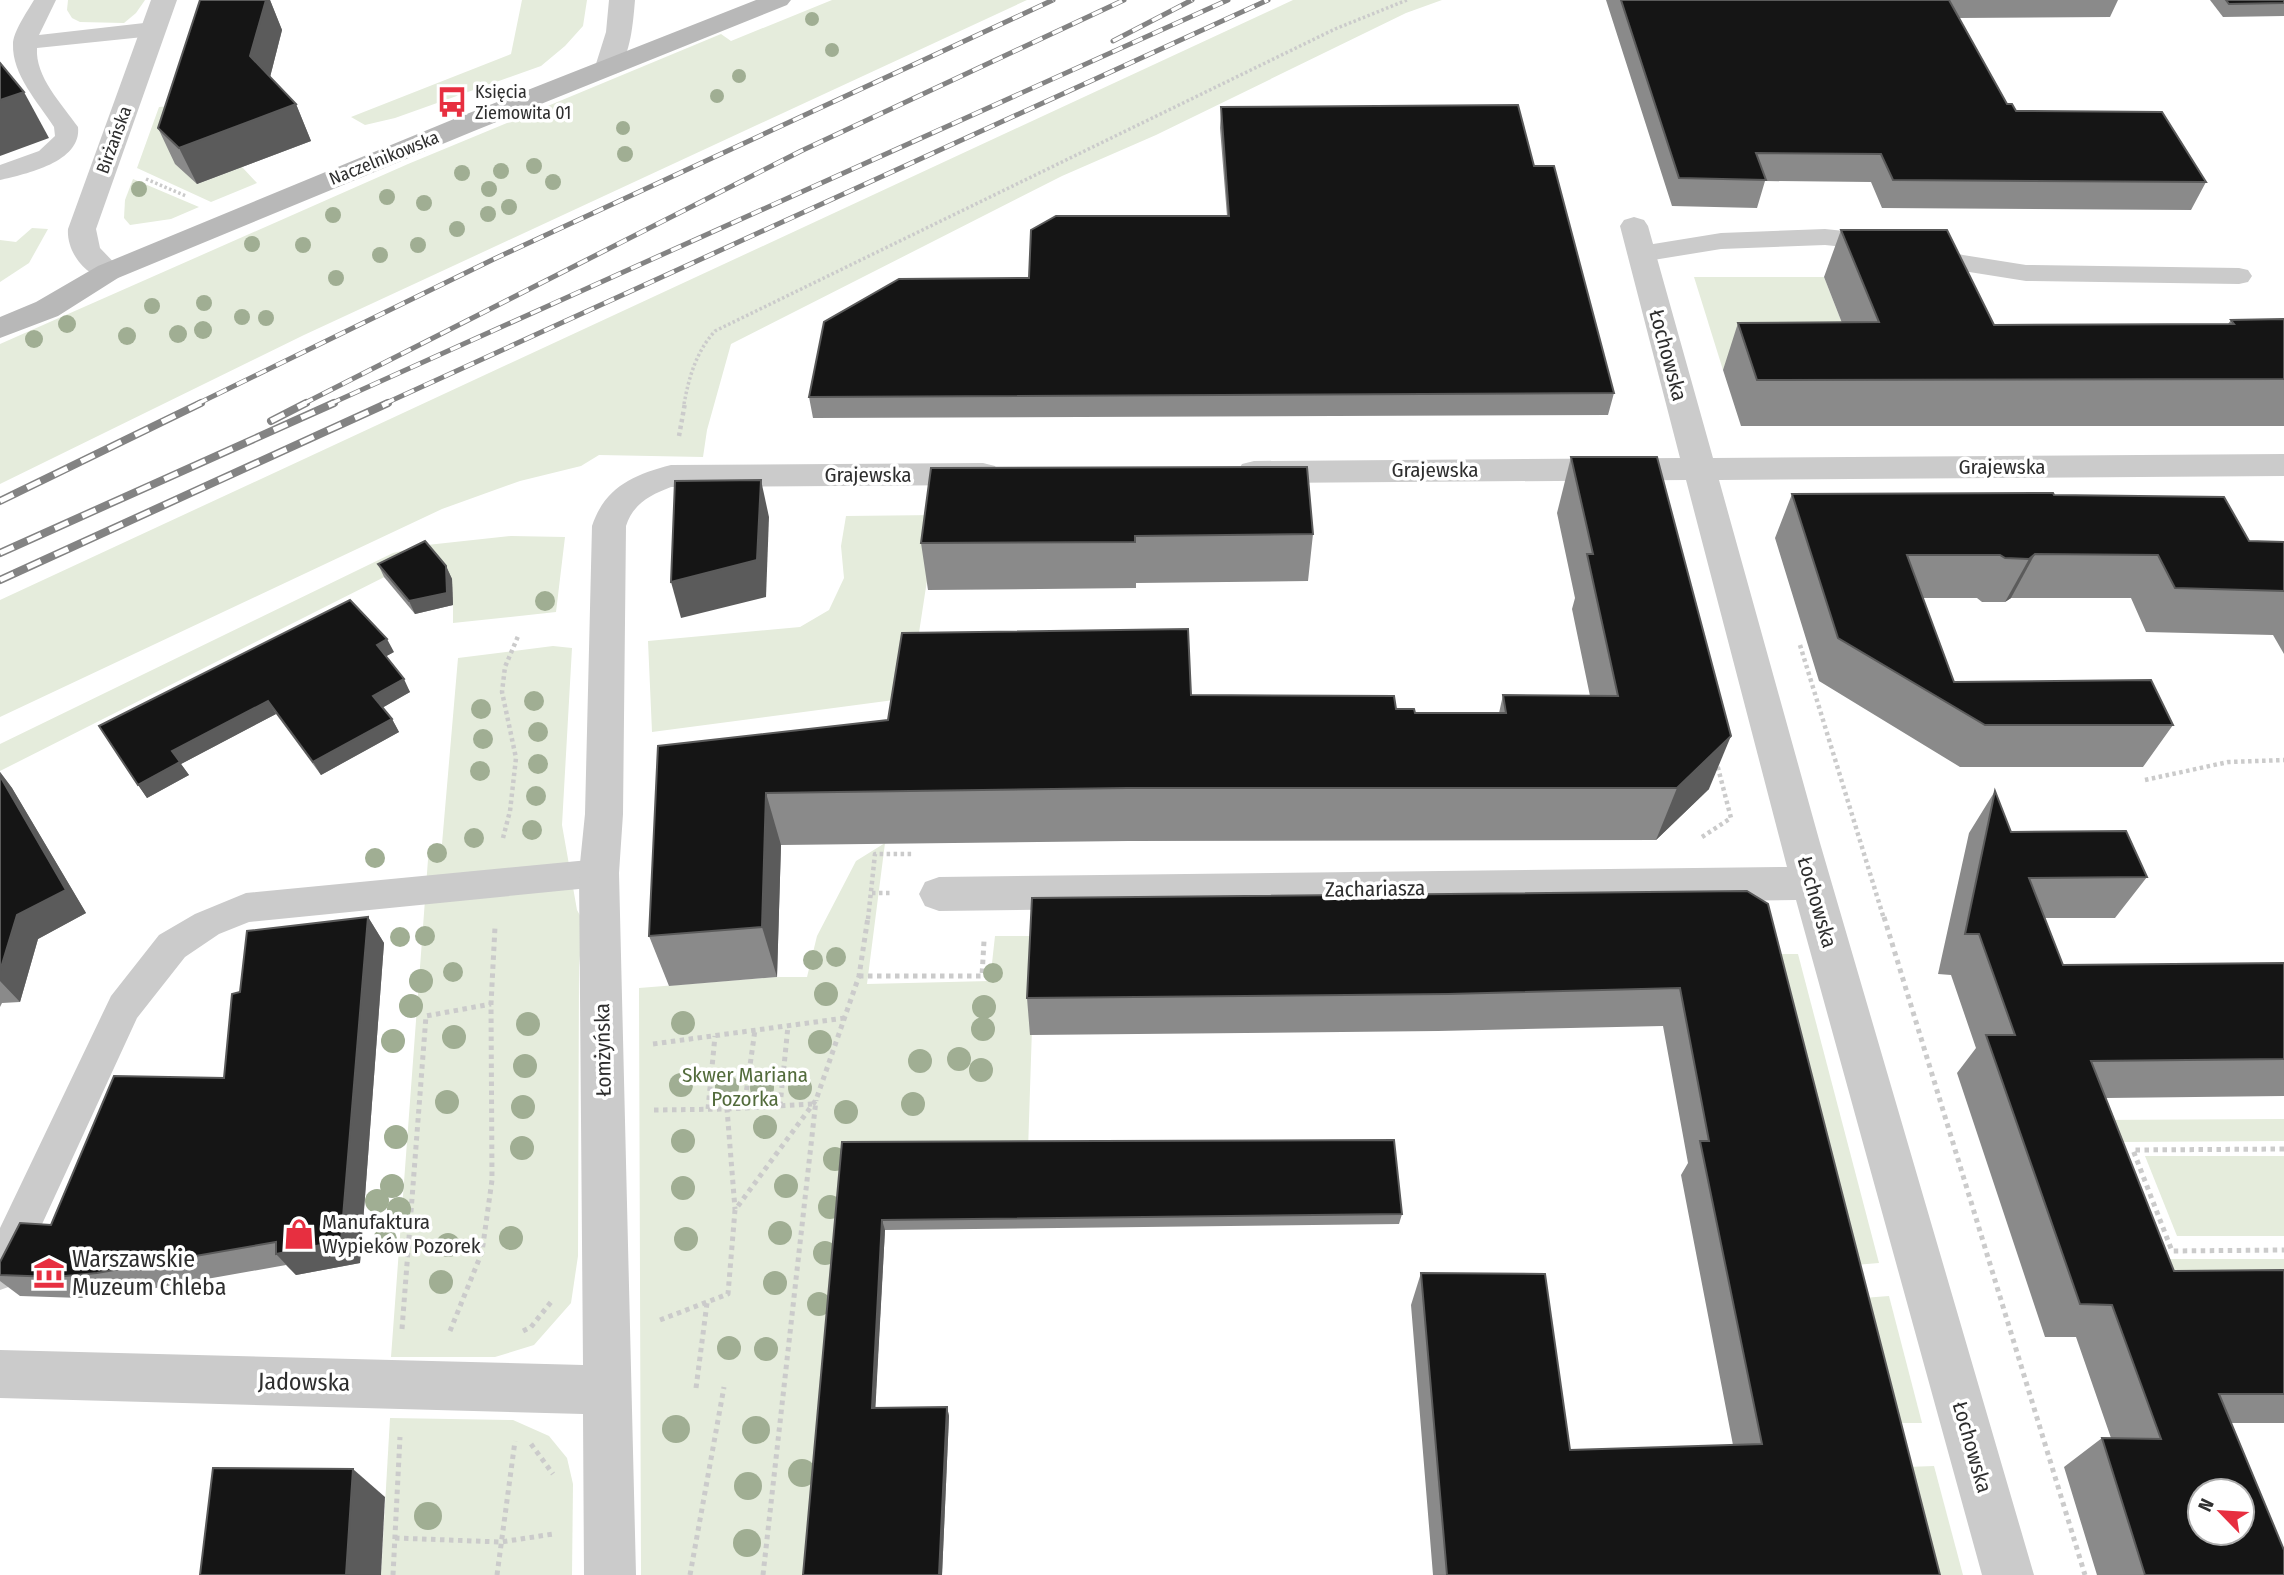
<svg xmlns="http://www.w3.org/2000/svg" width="2284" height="1575" font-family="'Fira Sans Condensed',sans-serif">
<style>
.green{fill:#e5ecdc}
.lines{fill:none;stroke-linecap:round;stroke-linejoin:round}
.path-far2{stroke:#cbcbcb;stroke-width:3.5;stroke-dasharray:2.5 2.5;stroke-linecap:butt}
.path-far1{stroke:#cbcbcb;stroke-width:4.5;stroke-dasharray:3.5 3.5;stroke-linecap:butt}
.path{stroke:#cbcbcb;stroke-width:5;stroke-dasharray:4.5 4.5;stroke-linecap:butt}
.service{fill:#cbcbcb;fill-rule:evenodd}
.minor{fill:#cbcbcb;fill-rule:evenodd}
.tertiary{fill:#cbcbcb;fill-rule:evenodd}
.secondary{fill:#b8b8b8;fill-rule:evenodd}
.rail-far1-casing{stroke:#838383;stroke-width:5}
.rail-casing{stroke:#838383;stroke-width:8}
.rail-far1{stroke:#fff;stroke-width:3.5;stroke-dasharray:11;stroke-linecap:butt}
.rail{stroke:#fff;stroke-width:5;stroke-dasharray:15;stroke-linecap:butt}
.tree{fill:#a0ae93}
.wall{fill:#8a8a8a}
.shaded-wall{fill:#5b5b5b}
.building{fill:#151515;stroke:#5b5b5b;stroke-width:2;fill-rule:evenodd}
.labels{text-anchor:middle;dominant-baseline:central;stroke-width:7;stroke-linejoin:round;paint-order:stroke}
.far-poi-label{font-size:18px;fill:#2e2e2e;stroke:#fff;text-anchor:start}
.far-street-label{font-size:18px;fill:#2e2e2e;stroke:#fff}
.street-label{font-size:21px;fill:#2e2e2e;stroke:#fff}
.park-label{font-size:21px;fill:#526b3b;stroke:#fff}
.poi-label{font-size:21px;fill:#2e2e2e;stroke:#fff;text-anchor:start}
.near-poi-label{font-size:24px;fill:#2e2e2e;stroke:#fff;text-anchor:start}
.near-street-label{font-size:24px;fill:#2e2e2e;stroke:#fff}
</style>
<rect width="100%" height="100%" fill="#fff"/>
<g class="green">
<path d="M 68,0 L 145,0 L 136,13 L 124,23 L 80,22 L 72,18 L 67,10 Z"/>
<path d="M 522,0 L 587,0 L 583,26 L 565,46 L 541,66 L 395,118 L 365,125 L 351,117 L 511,54 Z"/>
<path d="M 832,0 L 1027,0 L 304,335 L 0,484 L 0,344 L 408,164 L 721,34 L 731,41 Z"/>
<path d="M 1293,0 L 1442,0 L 1406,13 L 1156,135 L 1062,176 L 731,344 L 707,430 L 703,457 L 599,455 L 581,466 L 520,481 L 442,509 L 0,717 L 0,600 Z"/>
<path d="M 195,104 L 197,184 L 242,167 L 257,183 L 211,202 L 137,168 L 159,107 Z"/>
<path d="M 133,179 L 199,207 L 171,219 L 130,225 L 124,218 L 125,200 Z"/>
<path d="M 32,228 L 48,229 L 29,263 L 0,282 L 0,240 L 16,242 Z"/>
<path d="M 1694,277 L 1824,277 L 1860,369 L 1723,370 Z"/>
<path d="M 937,515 L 909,698 L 652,732 L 648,641 L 800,627 L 829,610 L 844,578 L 841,546 L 846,516 Z"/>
<path d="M 511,536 L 565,537 L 556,612 L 453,623 L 453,605 L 430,554 L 0,771 L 0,744 L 393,553 L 427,545 Z"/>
<path d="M 553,646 L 572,648 L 562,825 L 577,910 L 583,921 L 579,967 L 578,1256 L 571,1303 L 534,1345 L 495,1357 L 391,1357 L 429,846 L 442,844 L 458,658 Z"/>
<path d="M 885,843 L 867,984 L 990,981 L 995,936 L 1035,936 L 1028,1151 L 845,1153 L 806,1575 L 641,1575 L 639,988 L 777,977 L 807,977 L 817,936 L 856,861 Z"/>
<path d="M 1775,954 L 1798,954 L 1879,1263 L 1855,1265 Z"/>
<path d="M 2284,1119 L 2284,1141 L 2120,1142 L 2165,1259 L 2284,1259 L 2284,1280 L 2154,1281 L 2094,1120 Z"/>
<path d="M 2145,1156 L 2284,1156 L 2284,1236 L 2177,1236 Z"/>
<path d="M 1889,1296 L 1922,1423 L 1895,1423 L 1863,1298 Z"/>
<path d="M 390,1418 L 513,1420 L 549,1436 L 567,1458 L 573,1484 L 572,1575 L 381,1575 Z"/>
<path d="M 1934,1466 L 1963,1575 L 1935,1575 L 1907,1467 Z"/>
</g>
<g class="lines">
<g class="path-far2">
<path d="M 146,179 L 186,196"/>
<path d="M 684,404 C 689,377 696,352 715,331 L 1335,29 L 1407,0"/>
</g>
<g class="path-far1">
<path d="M 679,436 L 685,403"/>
<path d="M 1800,645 L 1884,919"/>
<path d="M 2145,780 L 2228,762 L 2284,760"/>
<path d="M 1702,837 L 1731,818 L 1717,764"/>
<path d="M 503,838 L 510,811 L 516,758 L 502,692 L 505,667 L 519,634"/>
<path d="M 872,893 L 892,893"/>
<path d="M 868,919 L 875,854 L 913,854"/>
</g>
<g class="path">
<path d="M 1884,917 L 2085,1575"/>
<path d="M 859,976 L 982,976 L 984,941"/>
<path d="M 653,1044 L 845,1018"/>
<path d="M 780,1106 L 788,1026"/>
<path d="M 744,1108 L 755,1030"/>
<path d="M 708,1109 L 715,1036"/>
<path d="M 727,1109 L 812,1104"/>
<path d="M 654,1110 L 727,1109 L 735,1209"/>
<path d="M 2284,1149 L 2133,1150 L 2172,1251 L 2284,1250"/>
<path d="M 660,1320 L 728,1294 L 735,1210 L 816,1100 L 859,976 L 868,917"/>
<path d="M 402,1329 L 426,1016 L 491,1004"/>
<path d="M 450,1331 L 482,1252 L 492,1180 L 491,1004 L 495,927"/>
<path d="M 523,1331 L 531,1327 L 551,1302"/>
<path d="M 696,1388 L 707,1303"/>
<path d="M 531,1444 L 553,1474"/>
<path d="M 395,1538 L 501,1542 L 553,1534"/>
<path d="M 393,1575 L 400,1437"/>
<path d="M 497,1575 L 515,1441"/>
<path d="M 690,1575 L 724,1387"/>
<path d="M 763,1575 L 816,1100"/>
</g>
<g class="service">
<path d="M 34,0 L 56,0 L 39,35 L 153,22 L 161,24 L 164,29 L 161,34 L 153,36 L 37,48 C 35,77 62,104 78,127 C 82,162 26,174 0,180 L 0,165 L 39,151 L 55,136 L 54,127 C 38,102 12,75 13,44 C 13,32 27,12 34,0 Z"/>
<path d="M 1825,229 L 1883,235 L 1963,255 L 2026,265 L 2239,268 L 2248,270 L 2252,276 L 2248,282 L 2239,284 L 2026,281 L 1963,271 L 1883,251 L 1825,245 L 1721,249 L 1641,262 L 1632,259 L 1628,254 L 1632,249 L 1641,246 L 1721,233 Z"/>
<path d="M 599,859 L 611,863 L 616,873 L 611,883 L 599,887 L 249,922 L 219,934 L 185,957 L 137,1018 L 14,1285 L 0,1290 L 0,1228 L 111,996 L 159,935 L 195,914 L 246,893 Z"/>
</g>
<g class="minor">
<path d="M 151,0 L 177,0 L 96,229 L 100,248 L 123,272 L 118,278 C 92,285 66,255 68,229 Z"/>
<path d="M 1634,217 L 1644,220 L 1648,226 L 1713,458 L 2284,454 L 2284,476 L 1719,480 L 1820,843 L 2034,1575 L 1982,1575 L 1796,900 L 939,911 L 925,906 L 919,894 L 925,882 L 939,877 L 1787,867 L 1686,480 L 1254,483 L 1242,480 L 1237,472 L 1242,464 L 1254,461 L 1680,458 L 1620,226 L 1624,220 Z"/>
<path d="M 983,463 L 995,466 L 1000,474 L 995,482 L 983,485 L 671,487 C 650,495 633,504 626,526 L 623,814 L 619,873 L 636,1575 L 584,1575 L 583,1414 L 0,1398 L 0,1350 L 583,1365 L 579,873 L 585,814 L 592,526 C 605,487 633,475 671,465 Z"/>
</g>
<path class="tertiary" d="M 609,0 L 635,0 C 633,24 631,52 617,73 L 608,75 L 599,73 L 595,67 L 606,32 Z"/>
<path class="secondary" d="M 756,0 L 791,0 L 787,5 L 474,131 L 118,278 L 58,316 L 0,338 L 0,317 L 36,302 L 98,266 L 454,119 Z"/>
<defs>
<g id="rail-far1">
<path d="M 1113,41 L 1192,0"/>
<path d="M 197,404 L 494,259 L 1053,0"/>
<path d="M 303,404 L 801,151 L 1124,0"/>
<path d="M 330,404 L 1228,0"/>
<path d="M 384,404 L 1268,0"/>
</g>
<g id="rail">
<path d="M 271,421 L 306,403"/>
<path d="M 0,501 L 201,403"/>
<path d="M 0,553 L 334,403"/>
<path d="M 0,580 L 388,403"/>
</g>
</defs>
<use href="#rail-far1" class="rail-far1-casing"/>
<use href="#rail" class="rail-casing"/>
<use href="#rail-far1" class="rail-far1"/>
<use href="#rail" class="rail"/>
</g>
<g class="tree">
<circle cx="812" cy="19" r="7"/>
<circle cx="832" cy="50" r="7"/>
<circle cx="739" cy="76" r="7"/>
<circle cx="717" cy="96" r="7"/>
<circle cx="623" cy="128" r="7"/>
<circle cx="625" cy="154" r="8"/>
<circle cx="534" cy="166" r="8"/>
<circle cx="501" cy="171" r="8"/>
<circle cx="462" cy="173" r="8"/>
<circle cx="553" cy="182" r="8"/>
<circle cx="139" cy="189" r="8"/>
<circle cx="489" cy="189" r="8"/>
<circle cx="387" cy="197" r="8"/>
<circle cx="424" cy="203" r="8"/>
<circle cx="509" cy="207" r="8"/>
<circle cx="488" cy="214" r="8"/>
<circle cx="333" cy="215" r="8"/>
<circle cx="457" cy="229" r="8"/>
<circle cx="252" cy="244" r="8"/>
<circle cx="303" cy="245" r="8"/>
<circle cx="418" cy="245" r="8"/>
<circle cx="380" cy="255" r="8"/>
<circle cx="336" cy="278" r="8"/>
<circle cx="204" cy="303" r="8"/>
<circle cx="152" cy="306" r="8"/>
<circle cx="242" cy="317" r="8"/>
<circle cx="266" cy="318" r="8"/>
<circle cx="67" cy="324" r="9"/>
<circle cx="203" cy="330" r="9"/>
<circle cx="178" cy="334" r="9"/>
<circle cx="127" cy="336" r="9"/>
<circle cx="34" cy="339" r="9"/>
<circle cx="545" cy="601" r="10"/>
<circle cx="534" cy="701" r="10"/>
<circle cx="481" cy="709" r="10"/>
<circle cx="538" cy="732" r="10"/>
<circle cx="483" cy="739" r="10"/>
<circle cx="538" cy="764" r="10"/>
<circle cx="480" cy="771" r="10"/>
<circle cx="536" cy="796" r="10"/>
<circle cx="532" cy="830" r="10"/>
<circle cx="474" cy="838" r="10"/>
<circle cx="437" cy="853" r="10"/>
<circle cx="375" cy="858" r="10"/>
<circle cx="425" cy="936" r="10"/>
<circle cx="400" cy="937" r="10"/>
<circle cx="836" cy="957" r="10"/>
<circle cx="813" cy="960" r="10"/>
<circle cx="453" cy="972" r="10"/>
<circle cx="993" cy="973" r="10"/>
<circle cx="421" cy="981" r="12"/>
<circle cx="826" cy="994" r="12"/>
<circle cx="411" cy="1006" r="12"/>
<circle cx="984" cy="1007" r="12"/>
<circle cx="683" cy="1023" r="12"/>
<circle cx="528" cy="1024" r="12"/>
<circle cx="983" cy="1029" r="12"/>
<circle cx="454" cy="1037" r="12"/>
<circle cx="393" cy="1041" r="12"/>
<circle cx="820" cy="1042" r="12"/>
<circle cx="959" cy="1059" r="12"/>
<circle cx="920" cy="1061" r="12"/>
<circle cx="525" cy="1066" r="12"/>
<circle cx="981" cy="1070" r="12"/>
<circle cx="681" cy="1085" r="12"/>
<circle cx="727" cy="1087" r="12"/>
<circle cx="762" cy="1088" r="12"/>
<circle cx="800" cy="1088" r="12"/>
<circle cx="447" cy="1102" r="12"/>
<circle cx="913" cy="1104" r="12"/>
<circle cx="523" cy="1107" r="12"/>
<circle cx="846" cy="1112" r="12"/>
<circle cx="765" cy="1127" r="12"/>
<circle cx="396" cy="1137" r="12"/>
<circle cx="683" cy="1141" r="12"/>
<circle cx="522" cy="1148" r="12"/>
<circle cx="835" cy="1159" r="12"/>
<circle cx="392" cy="1186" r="12"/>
<circle cx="786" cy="1186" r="12"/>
<circle cx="683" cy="1188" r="12"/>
<circle cx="377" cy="1201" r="12"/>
<circle cx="830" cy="1207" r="12"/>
<circle cx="399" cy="1209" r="12"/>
<circle cx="780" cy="1233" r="12"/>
<circle cx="511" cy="1238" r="12"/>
<circle cx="686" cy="1239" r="12"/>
<circle cx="385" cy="1240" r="12"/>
<circle cx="448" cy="1245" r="12"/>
<circle cx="825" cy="1253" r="12"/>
<circle cx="441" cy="1282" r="12"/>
<circle cx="775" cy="1283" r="12"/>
<circle cx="819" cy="1304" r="12"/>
<circle cx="729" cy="1348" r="12"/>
<circle cx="766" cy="1349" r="12"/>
<circle cx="676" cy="1429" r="14"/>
<circle cx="756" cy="1430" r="14"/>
<circle cx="802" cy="1473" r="14"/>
<circle cx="748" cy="1486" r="14"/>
<circle cx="428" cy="1516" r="14"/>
<circle cx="747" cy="1543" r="14"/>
</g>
<g class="wall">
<path d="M 200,0 L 270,0 L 282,30 L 270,77 L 296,104 L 311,141 L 197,184 L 175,164 L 158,128 Z"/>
<path d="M 1606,0 L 2118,0 L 2110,17 L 1958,18 L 2007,104 L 2016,111 L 2206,182 L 2191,210 L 1882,208 L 1871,182 L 1765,181 L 1757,208 L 1672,206 Z"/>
<path d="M 2210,0 L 2284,0 L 2284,16 L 2223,17 Z"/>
<path d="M 1221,107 L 1534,166 L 1614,393 L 1608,415 L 813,418 L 809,397 L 1029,278 L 1227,216 L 1220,128 Z"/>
<path d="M 1841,230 L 1994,325 L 2228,324 L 2231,320 L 2284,319 L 2284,426 L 1741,426 L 1723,370 L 1738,323 L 1842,323 L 1824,277 Z"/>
<path d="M 1571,457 L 1709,789 L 1656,840 L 1128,841 L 781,845 L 777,977 L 669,986 L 649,936 L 658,746 L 1191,695 L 1396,709 L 1415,713 L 1499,713 L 1503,695 L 1590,696 L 1572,609 L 1575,598 L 1557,513 Z"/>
<path d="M 931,468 L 1313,534 L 1308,581 L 1136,583 L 1136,588 L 928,590 L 921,543 Z"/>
<path d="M 1792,494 L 2054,495 L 2249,541 L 2284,542 L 2284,654 L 2273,635 L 2146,632 L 2131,598 L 2011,598 L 2005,602 L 1982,602 L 1977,598 L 1923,598 L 1954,682 L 2173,725 L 2143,767 L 1960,767 L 1819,681 L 1775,538 Z"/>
<path d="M 378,564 L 446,566 L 452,579 L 453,605 L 415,614 L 384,577 Z"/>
<path d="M 394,652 L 386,656 L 410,692 L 382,708 L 392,719 L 399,732 L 321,775 L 276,714 L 181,764 L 189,775 L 147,798 L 99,726 Z"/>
<path d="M 0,772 L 12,788 L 86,913 L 38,939 L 20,1002 L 2,1003 L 0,1007 Z"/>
<path d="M 1995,791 L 2011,832 L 2147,877 L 2115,918 L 2045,918 L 2063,965 L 2284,963 L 2284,1096 L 2106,1098 L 2174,1271 L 2284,1270 L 2284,1423 L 2231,1423 L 2284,1575 L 2097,1575 L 2064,1467 L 2102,1438 L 2111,1438 L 2076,1337 L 2045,1337 L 1957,1073 L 1976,1048 L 1951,975 L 1938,974 L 1969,833 Z"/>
<path d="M 1747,891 L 1940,1575 L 1433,1575 L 1411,1305 L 1421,1273 L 1570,1450 L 1733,1445 L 1681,1175 L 1688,1163 L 1663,1026 L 1438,1031 L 1030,1035 L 1027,998 Z"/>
<path d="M 368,917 L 384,943 L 360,1263 L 296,1275 L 286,1265 L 122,1294 L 81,1298 L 20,1296 L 0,1281 L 0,1262 L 51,1225 L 224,1078 L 240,992 Z"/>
<path d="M 842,1142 L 1402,1214 L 1399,1224 L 885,1230 L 875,1408 L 947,1407 L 949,1416 L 942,1575 L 803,1575 Z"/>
</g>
<g class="shaded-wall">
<path d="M 266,0 L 270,0 L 282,30 L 266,93 L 250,56 Z"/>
<path d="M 24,92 L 49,138 L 0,156 L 0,100 Z"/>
<path d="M 296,104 L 311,141 L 197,184 L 179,148 Z"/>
<path d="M 761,480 L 769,517 L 766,597 L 681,618 L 671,582 Z"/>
<path d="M 2035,554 L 2011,598 L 2005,602 L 2029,559 Z"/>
<path d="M 446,566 L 452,579 L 453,605 L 415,614 L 409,601 Z"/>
<path d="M 387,639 L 394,652 L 383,658 L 377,645 Z"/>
<path d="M 404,679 L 410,692 L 380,709 L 373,696 Z"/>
<path d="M 268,701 L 276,714 L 181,764 L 189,775 L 147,798 L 138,785 L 172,751 Z"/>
<path d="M 392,719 L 399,732 L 321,775 L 313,762 Z"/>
<path d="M 1731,736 L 1709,789 L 1656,840 L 1677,788 Z"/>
<path d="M 0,772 L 12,788 L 86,913 L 38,939 L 20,1002 L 0,981 L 0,971 L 17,915 Z"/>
<path d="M 766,793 L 781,845 L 777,977 L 762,927 Z"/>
<path d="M 368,917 L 384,943 L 360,1263 L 296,1275 L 276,1254 Z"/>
<path d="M 882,1220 L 885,1230 L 875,1416 L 872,1408 Z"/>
<path d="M 947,1407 L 949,1416 L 942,1575 L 939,1575 Z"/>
<path d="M 353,1469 L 385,1497 L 381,1575 L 346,1575 Z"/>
</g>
<g class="building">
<path d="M 200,0 L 266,0 L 250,56 L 296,104 L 179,148 L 158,128 Z"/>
<path d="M 1621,0 L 1949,0 L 2007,104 L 2012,104 L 2016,111 L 2162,112 L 2206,182 L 1893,180 L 1881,154 L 1756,153 L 1766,180 L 1679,178 Z"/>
<path d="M 2226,0 L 2284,0 L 2284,3 L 2229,4 Z"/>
<path d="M 0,63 L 24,92 L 0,100 Z"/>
<path d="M 1518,105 L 1534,166 L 1554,166 L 1614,393 L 809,397 L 824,322 L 899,279 L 1029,278 L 1031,230 L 1056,216 L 1229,216 L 1221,107 Z"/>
<path d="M 1841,230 L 1947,230 L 1994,325 L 2234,324 L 2231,320 L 2284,319 L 2284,379 L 1757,380 L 1738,323 L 1879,322 Z"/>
<path d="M 1571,457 L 1657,457 L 1731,736 L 1677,788 L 1127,788 L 766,793 L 762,927 L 649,936 L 658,746 L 888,720 L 902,633 L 1188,629 L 1191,695 L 1394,696 L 1396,709 L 1414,709 L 1415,713 L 1506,713 L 1503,695 L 1618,696 L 1587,554 L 1593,554 Z"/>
<path d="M 1307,467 L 1313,534 L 1135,536 L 1135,542 L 921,543 L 931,468 Z"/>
<path d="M 761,480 L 757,560 L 671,582 L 675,481 Z"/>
<path d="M 2053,493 L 2054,495 L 2224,497 L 2249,541 L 2284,542 L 2284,591 L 2175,588 L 2158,555 L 2035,554 L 2029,559 L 2005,558 L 2000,555 L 1907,555 L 1954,682 L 2151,680 L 2173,725 L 1985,725 L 1838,638 L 1792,494 Z"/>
<path d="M 425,541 L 446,566 L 447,593 L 409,601 L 378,564 Z"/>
<path d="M 350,600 L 387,639 L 377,645 L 404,679 L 373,696 L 392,719 L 313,762 L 268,701 L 172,751 L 180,762 L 138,785 L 99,726 Z"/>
<path d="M 0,776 L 66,890 L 17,915 L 0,971 Z"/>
<path d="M 1995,791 L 2011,832 L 2126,831 L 2147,877 L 2029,878 L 2063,965 L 2284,963 L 2284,1059 L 2091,1061 L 2174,1271 L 2284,1270 L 2284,1394 L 2219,1394 L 2284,1550 L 2284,1575 L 2145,1575 L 2102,1438 L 2161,1439 L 2112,1305 L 2080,1304 L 1986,1035 L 2015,1035 L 1979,934 L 1965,934 ZM 2200,1491 L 2242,1491 L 2242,1533 L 2200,1533 Z"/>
<path d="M 1747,891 L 1768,904 L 1940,1575 L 1447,1575 L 1421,1273 L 1545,1274 L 1570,1450 L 1762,1444 L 1700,1141 L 1709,1141 L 1680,988 L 1448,994 L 1027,998 L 1032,898 Z"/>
<path d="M 368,917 L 341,1241 L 276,1254 L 276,1242 L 97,1273 L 55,1277 L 0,1275 L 0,1262 L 20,1223 L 51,1225 L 114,1076 L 224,1078 L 232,994 L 240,992 L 247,931 Z"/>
<path d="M 1394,1140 L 1402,1214 L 882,1220 L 872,1408 L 947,1407 L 939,1575 L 803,1575 L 842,1142 Z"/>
<path d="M 213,1468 L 353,1469 L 346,1575 L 200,1575 Z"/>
</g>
<defs>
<symbol id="bus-bare" viewBox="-9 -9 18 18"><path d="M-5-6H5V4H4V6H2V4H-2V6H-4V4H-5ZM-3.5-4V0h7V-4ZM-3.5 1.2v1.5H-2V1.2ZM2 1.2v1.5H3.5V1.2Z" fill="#e72f40" stroke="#fff" stroke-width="2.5" paint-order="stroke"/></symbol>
<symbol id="shop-bare" viewBox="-9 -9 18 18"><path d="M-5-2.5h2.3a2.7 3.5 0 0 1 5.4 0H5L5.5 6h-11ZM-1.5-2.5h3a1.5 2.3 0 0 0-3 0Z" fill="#e72f40" stroke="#fff" stroke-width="2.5" paint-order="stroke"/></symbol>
<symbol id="museum-bare" viewBox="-9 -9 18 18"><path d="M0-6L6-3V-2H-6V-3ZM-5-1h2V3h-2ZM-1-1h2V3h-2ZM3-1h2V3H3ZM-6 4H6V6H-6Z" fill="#e72f40" stroke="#fff" stroke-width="2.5" paint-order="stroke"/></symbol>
</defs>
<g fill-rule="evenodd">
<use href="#bus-bare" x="430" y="80" width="44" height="44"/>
<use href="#shop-bare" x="277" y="1212" width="44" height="44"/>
<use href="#museum-bare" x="27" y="1251" width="44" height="44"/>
</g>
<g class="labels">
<g class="far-poi-label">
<text x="475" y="92">Księcia<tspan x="475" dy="21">Ziemowita 01</tspan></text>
</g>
<g class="far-street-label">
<text transform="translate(114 140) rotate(-70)">Birżańska</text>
<text transform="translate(384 158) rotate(-22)">Naczelnikowska</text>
</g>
<g class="street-label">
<text transform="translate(1668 355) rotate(75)">Łochowska</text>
<text x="2002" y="467">Grajewska</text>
<text x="1435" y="470">Grajewska</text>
<text x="868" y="475">Grajewska</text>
<text transform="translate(1375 889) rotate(-1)">Zachariasza</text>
<text transform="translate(1817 902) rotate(74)">Łochowska</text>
<text transform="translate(603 1050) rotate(-91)">Łomżyńska</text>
<text transform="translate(1972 1447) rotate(74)">Łochowska</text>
</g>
<g class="park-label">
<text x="745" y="1075">Skwer Mariana<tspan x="745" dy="24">Pozorka</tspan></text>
</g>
<g class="poi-label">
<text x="322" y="1222">Manufaktura<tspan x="322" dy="24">Wypieków Pozorek</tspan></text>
</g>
<g class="near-poi-label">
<text x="72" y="1259">Warszawskie<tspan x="72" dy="28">Muzeum Chleba</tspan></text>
</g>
<g class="near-street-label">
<text transform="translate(304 1382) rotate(1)">Jadowska</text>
</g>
</g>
<g transform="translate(2221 1512) rotate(295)"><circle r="33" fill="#ffffff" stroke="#ababab" stroke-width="2"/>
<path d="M0-5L12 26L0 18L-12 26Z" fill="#e72f40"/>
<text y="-10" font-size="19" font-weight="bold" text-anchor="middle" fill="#2e2e2e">N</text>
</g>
</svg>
